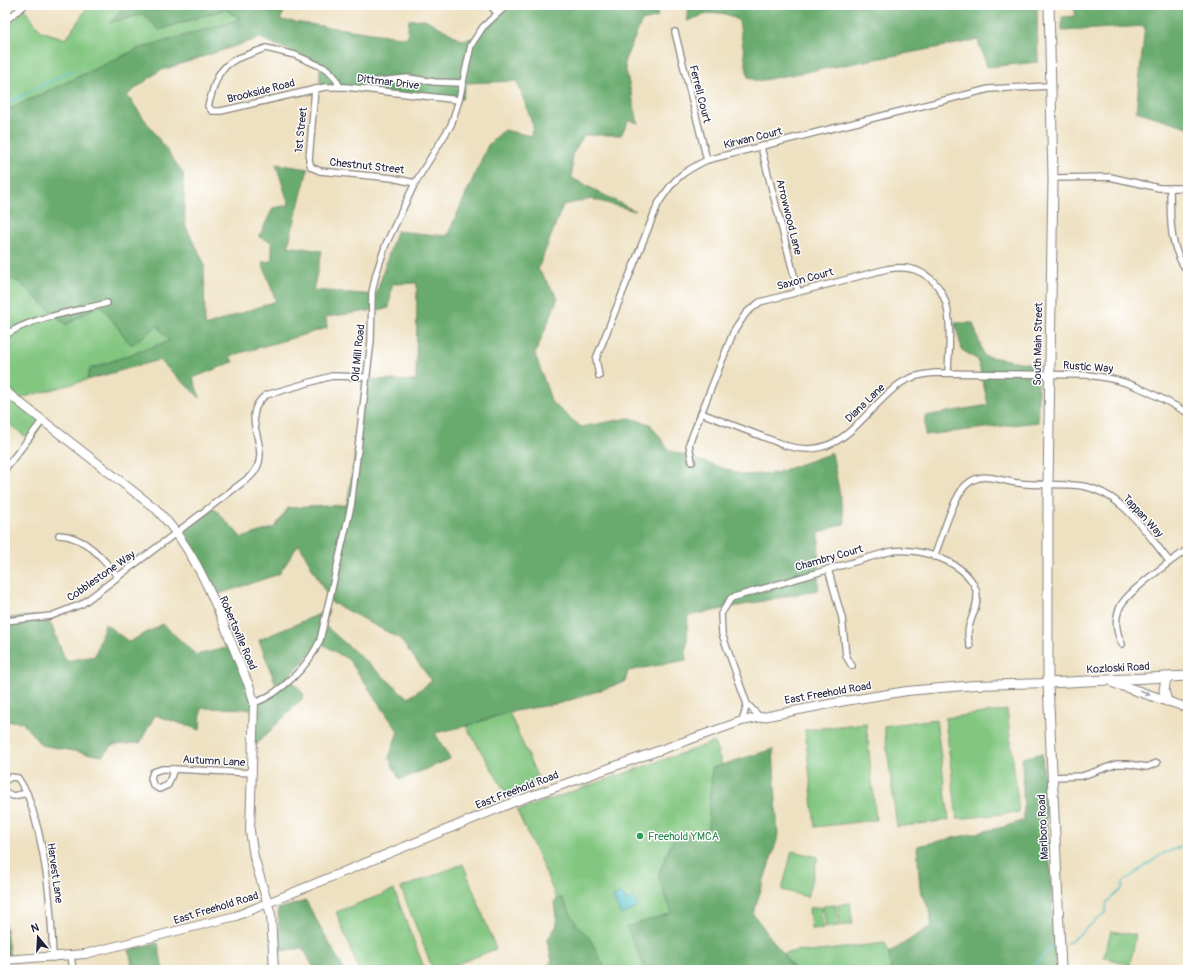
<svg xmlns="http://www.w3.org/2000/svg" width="1193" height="975" font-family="Pangolin,sans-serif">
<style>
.green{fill:#82c680;stroke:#52745e}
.forest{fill:#69ab6e;stroke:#466654;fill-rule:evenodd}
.water{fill:#54c2c8;stroke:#3b7282}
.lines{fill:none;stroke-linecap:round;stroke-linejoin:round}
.stream{stroke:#54c2c8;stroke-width:1.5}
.street-casing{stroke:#88827e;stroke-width:8}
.secondary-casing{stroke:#88827e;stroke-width:10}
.primary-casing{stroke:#88827e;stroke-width:11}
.street{stroke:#fff;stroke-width:5.5}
.secondary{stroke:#fff;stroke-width:8}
.primary{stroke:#fff;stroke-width:9}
.oneway{fill:#9c9ca7}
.leisure-dot{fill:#2e9e5b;stroke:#fff;stroke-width:1.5}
.labels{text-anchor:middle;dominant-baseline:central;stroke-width:3;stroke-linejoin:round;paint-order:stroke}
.street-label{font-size:11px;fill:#22223b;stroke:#fff}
.leisure-label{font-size:11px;fill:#27864d;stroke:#fff;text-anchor:start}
</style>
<rect width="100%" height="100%" fill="#fff"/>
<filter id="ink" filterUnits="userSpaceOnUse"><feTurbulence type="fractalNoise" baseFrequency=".025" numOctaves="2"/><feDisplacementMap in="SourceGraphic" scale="8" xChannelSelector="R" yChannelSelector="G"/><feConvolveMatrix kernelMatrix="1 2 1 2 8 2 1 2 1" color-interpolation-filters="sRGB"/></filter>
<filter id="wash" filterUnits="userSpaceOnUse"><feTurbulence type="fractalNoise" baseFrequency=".012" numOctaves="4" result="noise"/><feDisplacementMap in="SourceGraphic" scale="16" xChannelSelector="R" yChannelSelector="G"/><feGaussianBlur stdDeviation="0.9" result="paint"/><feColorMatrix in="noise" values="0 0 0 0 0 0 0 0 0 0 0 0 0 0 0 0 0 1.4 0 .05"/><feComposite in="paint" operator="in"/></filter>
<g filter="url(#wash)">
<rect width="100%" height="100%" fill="#eee1c1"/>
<g class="green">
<path d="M 89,5 L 128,5 L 109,23 L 143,14 L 159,30 L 225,9 L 241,20 L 138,49 L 5,111 L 5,81 L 10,78 L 5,73 L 5,19 L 24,8 L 41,31 L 66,39 Z"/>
<path d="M 5,276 L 19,282 L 66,325 L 100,304 L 159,326 L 170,341 L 90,369 L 87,380 L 20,398 L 46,419 L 31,441 L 5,421 Z"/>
<path d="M 1007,710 L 1019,812 L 957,819 L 945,718 Z"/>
<path d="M 509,712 L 539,781 L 507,795 L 466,726 Z"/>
<path d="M 936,719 L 949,820 L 897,827 L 884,726 Z"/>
<path d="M 866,723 L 876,820 L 815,827 L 805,730 Z"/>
<path d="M 714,742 L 751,850 L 666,970 L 586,970 L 545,871 L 517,811 Z"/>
<path d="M 792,851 L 818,857 L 807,897 L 782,890 Z"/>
<path d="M 463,864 L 496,949 L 442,970 L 433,970 L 401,888 Z"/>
<path d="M 394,890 L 425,970 L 359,970 L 336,912 Z"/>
<path d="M 850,903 L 853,924 L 840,926 L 838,905 Z"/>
<path d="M 836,905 L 838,926 L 826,927 L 823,906 Z"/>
<path d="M 821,907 L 823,928 L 811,929 L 809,908 Z"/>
<path d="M 1111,931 L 1136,935 L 1130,965 L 1104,957 Z"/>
<path d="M 885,943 L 889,953 L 891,970 L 795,970 L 783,954 L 799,950 L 810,952 Z"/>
</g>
<g class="forest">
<path d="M 128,5 L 287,5 L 280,20 L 407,38 L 409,20 L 425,19 L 462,40 L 475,38 L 507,5 L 655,5 L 658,17 L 642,21 L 624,62 L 638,123 L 629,120 L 621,135 L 584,135 L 572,155 L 572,178 L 635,211 L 592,199 L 563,205 L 538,269 L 558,298 L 535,354 L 552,403 L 581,427 L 629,418 L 650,424 L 669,450 L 743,475 L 776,473 L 832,453 L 845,523 L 819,533 L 818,590 L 688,616 L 686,660 L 628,671 L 625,682 L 561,703 L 509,712 L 466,726 L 435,733 L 450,759 L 400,780 L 389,758 L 398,731 L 349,660 L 319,642 L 290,678 L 305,696 L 254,747 L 256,709 L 201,708 L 200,730 L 155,715 L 140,743 L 113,745 L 102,756 L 41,745 L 22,722 L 5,721 L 5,618 L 35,616 L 51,624 L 66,661 L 95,656 L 105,624 L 129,642 L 163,624 L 196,655 L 230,647 L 254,700 L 277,688 L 259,640 L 329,610 L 324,625 L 408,698 L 432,681 L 399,638 L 331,602 L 299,544 L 279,574 L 213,596 L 183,532 L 213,507 L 242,538 L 275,527 L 288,508 L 347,505 L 367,379 L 416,381 L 417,283 L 392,284 L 389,308 L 326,317 L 327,328 L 230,356 L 233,362 L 193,378 L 200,398 L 159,360 L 87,380 L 90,369 L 169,341 L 158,326 L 131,345 L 100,304 L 66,325 L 19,282 L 5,276 L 5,111 L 138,49 L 241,19 L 225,9 L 159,30 L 143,14 L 109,23 ZM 260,38 L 332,69 L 320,67 L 320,87 L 462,99 L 466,83 L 517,81 L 533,126 L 531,136 L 504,130 L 488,145 L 447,236 L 396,231 L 376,295 L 313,290 L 322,251 L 288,246 L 308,169 L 276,164 L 289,205 L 273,208 L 259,237 L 272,242 L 272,261 L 262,262 L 276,301 L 205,326 L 204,263 L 185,225 L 183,173 L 127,95 L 159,71 Z"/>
<path d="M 689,5 L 1037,5 L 1038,62 L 987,67 L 978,40 L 758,81 L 748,77 L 739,21 C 719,7 707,14 687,21 Z"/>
<path d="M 1074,5 L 1113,5 L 1113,7 L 1188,5 L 1188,127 L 1136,111 L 1145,26 L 1062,31 L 1062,17 L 1075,16 Z"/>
<path d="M 955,323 L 973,323 L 984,356 L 1038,365 L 1038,422 L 925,435 L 925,416 L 988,405 L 978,360 L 962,350 Z"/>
<path d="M 773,749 L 778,837 L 753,914 L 795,970 L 646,970 L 626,927 L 672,913 L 658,876 L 672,841 L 708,828 L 712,768 Z"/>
<path d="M 1042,753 L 1052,896 L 1056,970 L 891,970 L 889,953 L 931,926 L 931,914 L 920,889 L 917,846 L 1003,827 L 1024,820 L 1022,758 Z"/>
<path d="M 561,897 L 579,928 L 589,937 L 606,970 L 542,970 L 552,961 L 547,940 L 557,925 L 554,902 Z"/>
<path d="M 306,901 L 344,970 L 315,970 L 303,948 L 280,951 L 278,909 Z"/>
<path d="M 5,921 L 10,960 L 5,960 Z"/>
<path d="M 158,943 L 163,970 L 133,970 L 129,950 Z"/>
</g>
<path class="water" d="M 622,893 L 626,901 L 633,897 L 638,907 L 621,915 L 613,897 Z"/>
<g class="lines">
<g class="stream">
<path d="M 5,104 L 73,70"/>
<path d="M 1066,943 L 1070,942 L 1105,913 L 1107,902 L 1122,889 L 1123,882 L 1162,854 L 1188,844"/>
<path d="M 1030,970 L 1054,944"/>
</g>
</g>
</g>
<g filter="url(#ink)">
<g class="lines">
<defs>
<g id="street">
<path d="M 490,5 L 497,13"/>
<path d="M 5,21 L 25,5"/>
<path d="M 675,32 L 707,160"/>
<path d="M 370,82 L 408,78 L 435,82 L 463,83"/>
<path d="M 340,87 L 334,76 L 327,69 L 295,55 L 266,48 L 236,59 L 227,65 L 219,74 L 214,86 L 208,106 L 212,111 L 221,111 L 325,87 L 346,87 L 459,100"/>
<path d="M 315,89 L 309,160 L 311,167 L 320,171 L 392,178 L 415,183"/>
<path d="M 761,147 L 798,291"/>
<path d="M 1053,178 L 1110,177 L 1159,188 L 1188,188"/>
<path d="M 1170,189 C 1171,220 1168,246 1188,272"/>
<path d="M 5,336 C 26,318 79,311 107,303"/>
<path d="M 599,376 L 596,359 L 658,204 C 674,179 680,173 707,160 L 989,89 L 1050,86"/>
<path d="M 701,413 L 787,446 C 844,462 862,410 901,383 C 911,376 923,374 935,373 L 1087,375 C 1129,379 1152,393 1188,413"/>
<path d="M 692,462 L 689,444 L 733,333 L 746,313 L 760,302 L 887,269 C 899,267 910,267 920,272 C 958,290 949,339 948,373"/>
<path d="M 5,469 L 43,420"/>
<path d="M 59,535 C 85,536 103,558 118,577"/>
<path d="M 934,557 C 941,540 953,497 966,485 C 982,470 999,481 1018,483 C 1039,486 1060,483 1082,486 C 1122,492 1146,533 1170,562"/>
<path d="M 828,569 L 842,618 L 846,656 L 852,666"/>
<path d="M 5,621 L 51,616 L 82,604 L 251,476 C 277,449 235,418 266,395 L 332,376 L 365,377"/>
<path d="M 1122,644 C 1116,632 1114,618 1121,605 C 1130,590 1172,560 1188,549"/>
<path d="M 254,703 C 280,694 309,666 320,640 L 351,506 L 371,341 L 372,292 L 376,274 L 386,244 L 415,183 L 451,125 L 459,100 L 471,45 L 483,27 L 507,5"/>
<path d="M 760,717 L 747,704 L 722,634 L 721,614 L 731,598 L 888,552 C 915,545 973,562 977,595 C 978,609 968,621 968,634 C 968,638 969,643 970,646"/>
<path d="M 742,721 L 747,704"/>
<path d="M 162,769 L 174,769 L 168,785 L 159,789 L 153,785 L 151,778 L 153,772 Z"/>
<path d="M 174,769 L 252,773"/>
<path d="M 1052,777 L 1082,776 L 1117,764 L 1128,764 L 1147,767 L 1157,763"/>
<path d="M 5,781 L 11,777 L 18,778 L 27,793 L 13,796 L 5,792"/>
<path d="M 27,793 C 46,846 51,901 53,958"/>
<path d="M 71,956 L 73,970"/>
</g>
<g id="secondary">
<path d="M 5,391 L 156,509 C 204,558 223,626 250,688 L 254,703 L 250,831 L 254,857 L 271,915 L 274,970"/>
<path d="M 1167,701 L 1188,708"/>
<path d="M 5,960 L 85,954 L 236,916 L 514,802 L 742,721 L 845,701 L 907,691 L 975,685 L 1048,683"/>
</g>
<g id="primary">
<path d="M 1049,5 L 1053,178 L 1048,485 L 1048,683 L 1061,970"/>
<path d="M 1166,677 L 1164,691 L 1167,701"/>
<path d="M 1048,683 L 1188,676"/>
<path d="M 1114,683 L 1167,701"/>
</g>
</defs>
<use href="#street" class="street-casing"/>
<use href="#secondary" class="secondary-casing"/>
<use href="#primary" class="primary-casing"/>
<use href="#street" class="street"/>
<use href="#secondary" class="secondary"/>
<use href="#primary" class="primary"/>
</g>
<defs><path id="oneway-solid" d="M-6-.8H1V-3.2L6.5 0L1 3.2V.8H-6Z"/></defs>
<use class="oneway" href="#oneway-solid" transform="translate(1145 693) rotate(20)"/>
</g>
<circle class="leisure-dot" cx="640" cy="836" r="4"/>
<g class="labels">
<g class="street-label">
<text transform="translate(388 82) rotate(7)">Dittmar Drive</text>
<text transform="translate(261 91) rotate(-14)">Brookside Road</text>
<text transform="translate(700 94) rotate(76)">Ferrell Court</text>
<text transform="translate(301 130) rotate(-84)">1st Street</text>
<text transform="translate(753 138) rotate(-14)">Kirwan Court</text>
<text transform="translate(367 166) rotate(6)">Chestnut Street</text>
<text transform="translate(789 217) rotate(76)">Arrowwood Lane</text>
<text transform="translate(805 279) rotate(-15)">Saxon Court</text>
<text transform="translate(1038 344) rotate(-89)">South Main Street</text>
<text transform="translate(358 353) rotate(-84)">Old Mill Road</text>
<text transform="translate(1088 367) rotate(4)">Rustic Way</text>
<text transform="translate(865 403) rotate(-44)">Diana Lane</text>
<text transform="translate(1143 516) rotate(47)">Tappan Way</text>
<text transform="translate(829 558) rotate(-16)">Chambry Court</text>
<text transform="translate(101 576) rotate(-35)">Cobblestone Way</text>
<text transform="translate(238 633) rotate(67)">Robertsville Road</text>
<text transform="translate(1118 668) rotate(-3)">Kozloski Road</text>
<text transform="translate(828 693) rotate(-10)">East Freehold Road</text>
<text transform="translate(214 761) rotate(3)">Autumn Lane</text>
<text transform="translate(517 790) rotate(-21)">East Freehold Road</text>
<text transform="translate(1043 827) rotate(-93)">Marlboro Road</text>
<text transform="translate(55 873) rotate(82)">Harvest Lane</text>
<text transform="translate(216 908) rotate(-17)">East Freehold Road</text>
</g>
<g class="leisure-label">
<text x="648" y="836">Freehold YMCA</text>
</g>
</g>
<rect width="1193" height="975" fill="none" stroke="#fff" stroke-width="20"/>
<g transform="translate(38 937) rotate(342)" stroke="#ffffff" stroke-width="3" paint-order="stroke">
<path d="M0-3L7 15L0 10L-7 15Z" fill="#22223b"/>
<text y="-6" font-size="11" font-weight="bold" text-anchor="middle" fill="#22223b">N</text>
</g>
</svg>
